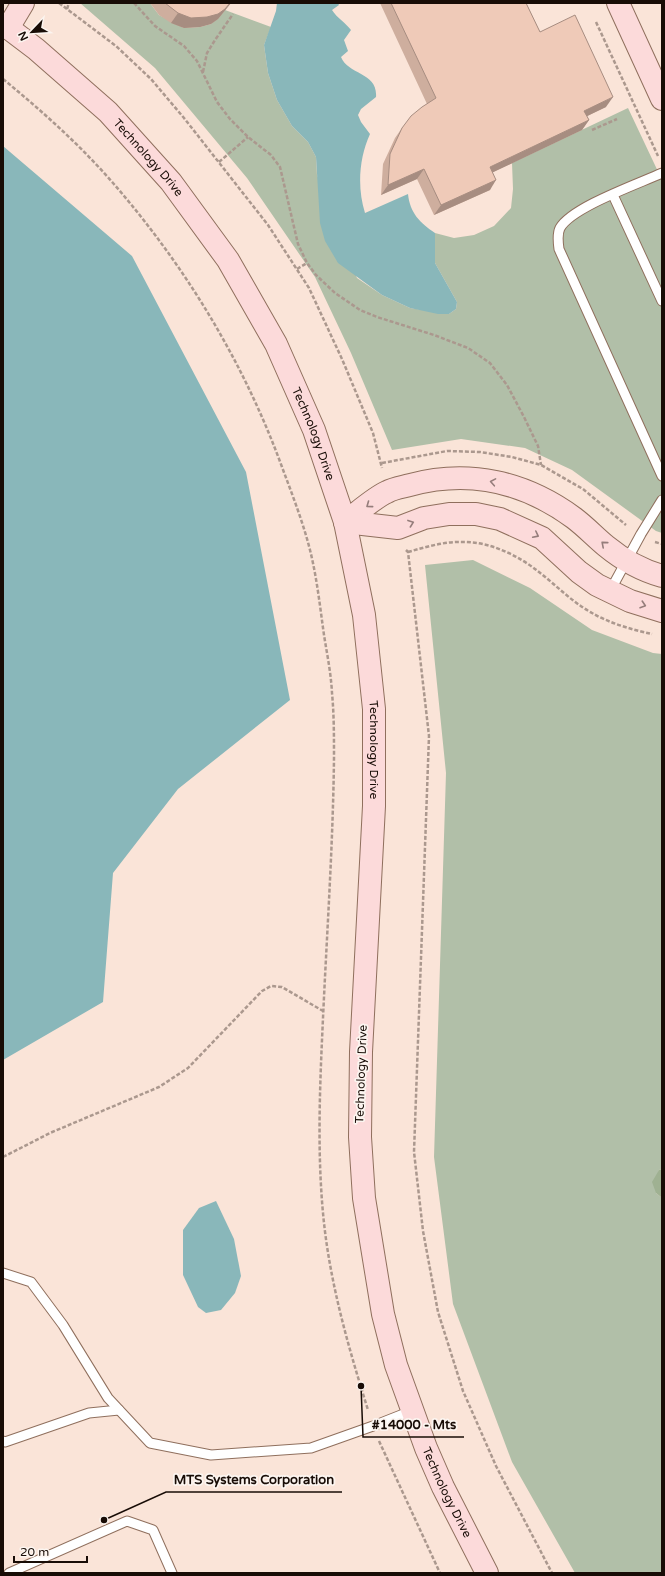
<svg xmlns="http://www.w3.org/2000/svg" width="665" height="1576" font-family="'Varela Round',sans-serif">
<style>
.green{fill:#b1bfa8}
.forest{fill:#9fb192}
.water{fill:#89b7ba}
.lines{fill:none;stroke-linecap:round;stroke-linejoin:round}
.lane-casing{stroke:#8f6f5d;stroke-width:11}
.secondary-casing{stroke:#8f6f5d;stroke-width:24}
.path{stroke:#ab988e;stroke-width:2.5;stroke-dasharray:4 2;stroke-linecap:butt}
.lane{stroke:#fff;stroke-width:9}
.secondary{stroke:#fcdada;stroke-width:22}
.wall{fill:#ceae9e}
.shaded-wall{fill:#a78d81}
.building{fill:#efcab8;stroke:#a78d81}
.oneway{stroke:#957d7b}
.labels{text-anchor:middle;dominant-baseline:central;stroke-width:3.5;stroke-linejoin:round;paint-order:stroke}
.street-label{font-size:12px;fill:#180c06;stroke:#fcf5f0}
.leader{fill:none;stroke:#180c06;stroke-width:1.5}
.callout-dot{fill:#180c06;stroke:#fcf5f0;stroke-width:1.5}
.callout-label{font-size:13px;text-anchor:middle;font-weight:bold;fill:#180c06;stroke:#fcf5f0;stroke-width:3.5;stroke-linejoin:round;paint-order:stroke}
</style>
<rect width="100%" height="100%" fill="#fae4d8"/>
<g class="green">
<path d="M 80,3 L 150,3 L 159,15 L 184,28 L 200,27 L 211,24 L 225,10 L 271,27 L 264,45 L 268,73 L 277,100 L 292,126 L 308,142 L 316,157 L 317,175 L 357,278 L 382,295 L 410,308 L 449,314 L 456,309 L 457,302 L 435,263 L 435,233 L 454,238 L 474,235 L 494,226 L 511,208 L 513,189 L 512,163 L 628,108 L 662,180 L 662,533 L 656,531 L 572,470 L 525,448 L 461,439 L 392,450 L 351,353 L 315,277 L 247,178 L 155,68 Z"/>
<path d="M 473,560 L 530,588 L 592,630 L 653,653 L 662,654 L 662,1169 L 659,1170 L 656,1193 L 662,1198 L 661,1276 L 662,1278 L 662,1573 L 575,1573 L 512,1462 L 453,1304 L 434,1157 L 446,773 L 425,565 Z"/>
</g>
<path class="forest" d="M 662,1169 L 662,1198 L 656,1193 L 652,1182 L 659,1170 Z"/>
<g class="water">
<path d="M 277,3 L 338,3 L 339,5 L 332,10 C 337,18 345,22 351,30 L 344,40 L 348,51 L 341,57 C 348,75 378,72 376,97 L 361,109 L 358,115 L 361,122 L 370,134 C 359,158 357,188 365,213 L 408,194 C 410,213 420,223 435,233 L 435,263 L 457,302 L 456,309 L 449,314 L 438,314 L 410,308 L 382,295 L 338,263 L 325,241 L 320,223 L 316,157 L 308,142 L 292,126 L 277,100 L 268,73 L 264,45 L 276,11 Z"/>
<path d="M 3,146 L 132,256 L 246,472 L 290,700 L 178,789 L 113,873 L 103,1002 L 3,1060 Z"/>
<path d="M 216,1201 L 234,1239 L 241,1276 L 235,1293 L 221,1310 L 206,1313 L 198,1307 L 183,1275 L 183,1230 L 199,1208 Z"/>
</g>
<g class="lines">
<defs>
<g id="lane">
<path d="M 662,173 C 638,184 572,207 560,228 C 557,234 558,242 559,249 L 662,476"/>
<path d="M 613,195 L 662,301"/>
<path d="M 610,591 L 641,534 L 662,500"/>
<path d="M 3,1273 L 31,1282 L 63,1325 L 108,1398 L 150,1443 L 211,1455 L 311,1448 L 373,1426 L 411,1411"/>
<path d="M 3,1441 L 5,1442 L 89,1413 L 119,1410"/>
<path d="M 9,1573 L 127,1521 L 153,1530 L 172,1573"/>
</g>
<g id="secondary">
<path d="M 618,3 L 662,99"/>
<path id="s1" d="M 3,24 L 36,49 L 108,112 L 171,182 L 228,260 L 276,344 L 314,430 L 345,522 L 364,615 L 374,709 L 374,806 L 361,1052 L 360,1137 L 364,1198 L 383,1314 L 396,1365 L 426,1448 L 443,1487 L 487,1573"/>
<path d="M 8,28 L 23,3"/>
<path d="M 345,522 C 356,514 375,497 387,492 C 394,488 403,487 410,485 C 469,469 525,482 574,518 C 586,527 595,537 606,546 C 623,560 641,570 662,576"/>
<path d="M 345,522 L 398,528 L 424,518 L 449,514 L 476,514 L 500,519 L 542,538 L 579,572 L 597,585 L 630,601 L 662,611"/>
</g>
</defs>
<use href="#lane" class="lane-casing"/>
<use href="#secondary" class="secondary-casing"/>
<g class="path">
<path d="M 59,3 L 116,46 L 151,79 L 184,118 L 268,225 L 309,288 L 342,359 L 373,433 L 382,468"/>
<path d="M 134,3 L 155,26 L 184,46 L 197,61 L 217,102 L 230,119 L 248,137 L 271,155 L 280,167 L 298,244 L 307,263 L 316,275 L 335,293 L 360,310 L 377,317 L 434,335 L 468,348 L 490,363 L 507,385 L 524,417 L 538,446 L 541,465"/>
<path d="M 67,9 L 69,3"/>
<path d="M 596,22 L 658,156"/>
<path d="M 203,72 L 207,53 L 215,40 L 233,14"/>
<path d="M 3,79 C 42,111 80,145 113,183 C 186,267 244,363 282,467 C 292,494 303,522 310,550 C 317,578 320,607 324,635 C 327,654 331,673 332,693 C 334,714 334,736 334,758 C 333,844 327,931 323,1018 C 320,1083 317,1148 323,1213 C 329,1280 348,1346 368,1410"/>
<path d="M 592,130 L 617,119"/>
<path d="M 219,162 L 248,137"/>
<path d="M 297,269 L 307,263"/>
<path d="M 382,463 L 447,451 L 480,452 L 512,457 L 541,465 L 583,489 L 626,525"/>
<path d="M 655,542 L 662,544"/>
<path d="M 406,550 L 408,552 L 429,736 L 414,1152 L 423,1231 L 438,1312 L 463,1391 L 496,1466 L 552,1573"/>
<path d="M 408,552 C 426,547 445,541 464,542 C 491,542 519,556 539,572 C 557,586 572,602 592,613 C 609,623 633,630 652,634"/>
<path d="M 3,1157 L 50,1133 L 159,1087 L 188,1068 L 262,991 L 271,986 L 282,987 L 323,1011"/>
<path d="M 379,1441 L 440,1573"/>
</g>
<use href="#lane" class="lane"/>
<use href="#secondary" class="secondary"/>
</g>
<g class="wall">
<path d="M 150,3 L 231,3 L 218,19 L 211,24 L 200,27 L 184,28 L 171,23 L 159,15 Z"/>
<path d="M 380,3 L 527,3 L 526,3 L 540,32 L 606,107 L 587,116 L 589,120 L 582,130 L 493,172 L 490,190 L 434,215 L 417,179 L 381,195 L 383,164 L 395,138 L 402,128 L 427,104 Z"/>
</g>
<g class="shaded-wall">
<path d="M 231,3 L 218,19 L 211,24 L 200,27 L 184,28 L 171,23 L 178,13 Z"/>
<path d="M 613,97 L 606,107 L 577,121 L 584,111 Z"/>
<path d="M 589,120 L 582,130 L 483,177 L 490,167 Z"/>
<path d="M 424,169 L 417,179 L 381,195 L 388,185 Z"/>
<path d="M 496,180 L 490,190 L 434,215 L 441,205 Z"/>
</g>
<g class="building">
<path d="M 165,3 L 230,3 L 225,9 L 218,14 L 207,17 L 191,18 L 178,13 Z"/>
<path d="M 391,3 L 526,3 L 540,32 L 575,15 L 613,97 L 584,111 L 589,120 L 490,167 L 496,180 L 441,205 L 424,169 L 388,185 L 390,154 L 402,128 L 411,116 L 422,107 L 436,98 Z"/>
</g>
<defs><path id="oneway-chevron" d="M-2-3.5L2.5 0L-2 3.5" fill="none" stroke-width="1.6" stroke-linecap="round" stroke-linejoin="round"/></defs>
<g class="oneway">
<use href="#oneway-chevron" transform="translate(493 482) rotate(-170)"/>
<use href="#oneway-chevron" transform="translate(369 505) rotate(144)"/>
<use href="#oneway-chevron" transform="translate(411 523) rotate(-20)"/>
<use href="#oneway-chevron" transform="translate(536 535) rotate(27)"/>
<use href="#oneway-chevron" transform="translate(604 544) rotate(-139)"/>
<use href="#oneway-chevron" transform="translate(643 605) rotate(18)"/>
</g>
<g class="labels">
<g class="street-label">
<text stroke="none"><textPath href="#s1" startOffset="198">Technology Drive</textPath></text>
<text stroke="none"><textPath href="#s1" startOffset="522">Technology Drive</textPath></text>
<text stroke="none"><textPath href="#s1" startOffset="846">Technology Drive</textPath></text>
<text transform="translate(361 1074) rotate(-88)">Technology Drive</text>
<text stroke="none"><textPath href="#s1" startOffset="1602">Technology Drive</textPath></text>
</g>
</g>
<path class="leader" d="M361 1386L363 1437H464M104 1520L166 1492H342"/>
<g class="callout-dot">
<circle cx="361" cy="1386" r="4"/>
<circle cx="104" cy="1520" r="4"/>
</g>
<g class="callout-label">
<text x="414" y="1429">#14000 - Mts</text>
<text x="254" y="1484">MTS Systems Corporation</text>
</g>
<rect width="665" height="1576" fill="none" stroke="#180c06" stroke-width="8"/>
<g transform="translate(32 32) rotate(245)" stroke="#fcf5f0" stroke-width="3" paint-order="stroke">
<path d="M0-3L7 15L0 10L-7 15Z" fill="#180c06"/>
<text y="-6" font-size="11" font-weight="bold" text-anchor="middle" fill="#180c06">N</text>
</g>
<path d="M14 1556v6h73v-6" fill="none" stroke="#180c06" stroke-width="2"/>
<text x="20" y="1556" font-size="12" fill="#180c06" stroke="#fcf5f0" stroke-width="3" paint-order="stroke">20 m</text>
</svg>
